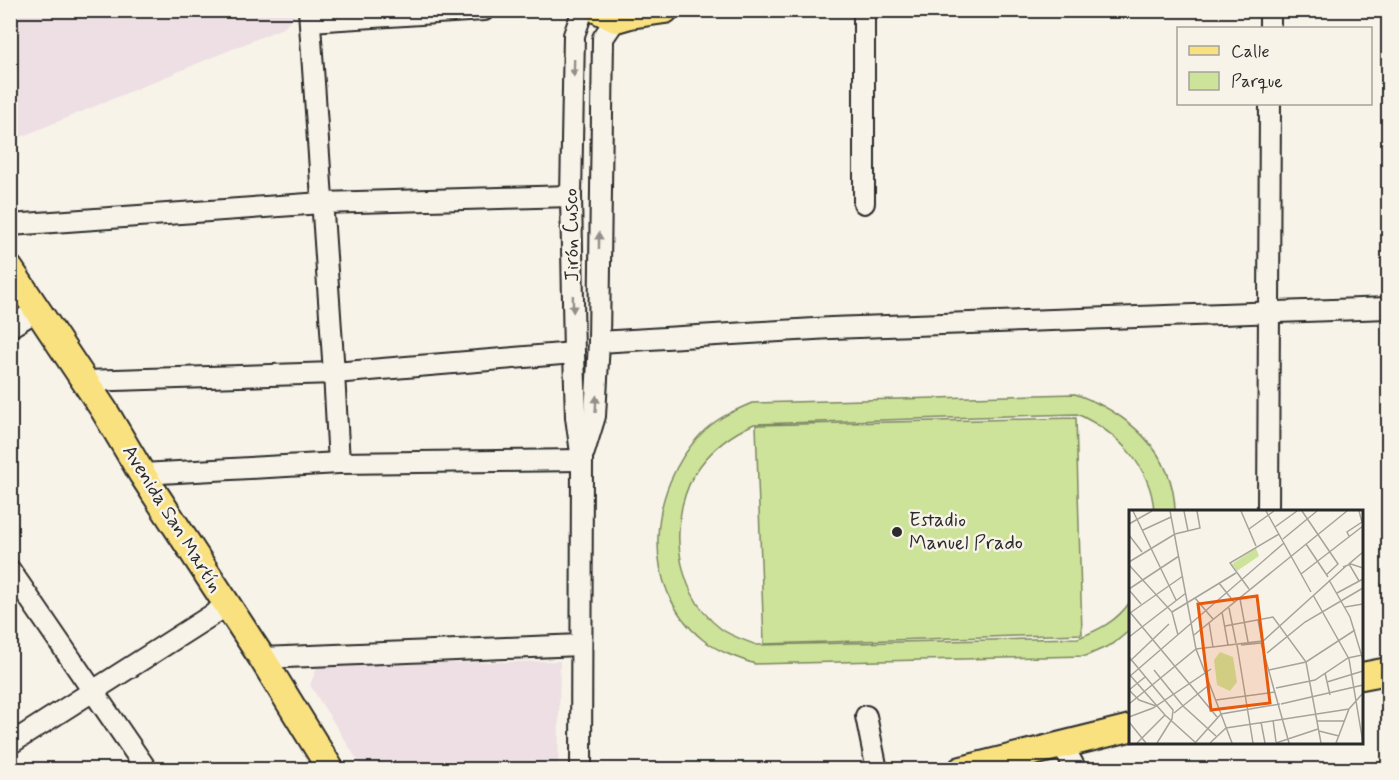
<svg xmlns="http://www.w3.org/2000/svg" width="1399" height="780" font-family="Mynerve,sans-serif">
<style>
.built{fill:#eddfe4}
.green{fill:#cde399;stroke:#7c8762;stroke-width:1.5}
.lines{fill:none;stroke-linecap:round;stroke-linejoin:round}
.minor-casing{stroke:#2b2b2b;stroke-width:24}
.major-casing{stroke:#2b2b2b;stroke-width:30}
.minor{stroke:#f7f3e8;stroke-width:20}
.major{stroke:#fae180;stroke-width:26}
.oneway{fill:#918f8a}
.poi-dot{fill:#2b2b2b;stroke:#f7f3e8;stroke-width:2}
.labels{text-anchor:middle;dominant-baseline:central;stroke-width:5;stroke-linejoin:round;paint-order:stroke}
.street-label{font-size:20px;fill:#2b2b2b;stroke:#f7f3e8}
.poi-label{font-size:20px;fill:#2b2b2b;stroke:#f7f3e8;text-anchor:start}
.inset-road{fill:none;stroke:#a5a39c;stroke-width:1.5}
.view{fill:#e8590c;fill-opacity:0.15;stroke:#e8590c;stroke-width:3}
.inset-edge{fill:none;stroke:#2b2b2b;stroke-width:3}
</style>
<rect width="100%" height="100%" fill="#f7f3e8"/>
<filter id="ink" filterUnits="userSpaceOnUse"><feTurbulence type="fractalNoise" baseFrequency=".0167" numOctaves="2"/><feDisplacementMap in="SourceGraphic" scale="12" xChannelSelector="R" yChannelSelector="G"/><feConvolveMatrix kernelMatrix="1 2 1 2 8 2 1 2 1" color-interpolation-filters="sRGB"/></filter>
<g filter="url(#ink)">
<g class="built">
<path d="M 11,10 L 299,10 L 299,11 L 285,27 L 11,141 Z"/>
<path d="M 560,661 L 558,769 L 363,769 L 310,685 L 318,665 Z"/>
</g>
<g class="green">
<path d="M 1075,394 C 1127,412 1174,452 1175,511 L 1154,511 C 1151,466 1117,432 1077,414 L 754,424 C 734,433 714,447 700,466 C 666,512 673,592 720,628 C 730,636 744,640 757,645 L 1078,638 C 1099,630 1117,621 1130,602 L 1130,630 L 1113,644 L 1086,656 L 755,664 C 737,658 717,651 702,639 C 639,587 648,489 701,434 C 715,419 733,411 752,403 Z"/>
<path d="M 1076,418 L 1082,634 L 764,644 L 756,425 Z"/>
</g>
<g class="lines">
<defs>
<g id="minor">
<path d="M 309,10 L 334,373 L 339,463"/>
<path d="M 864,10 L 864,203"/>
<path d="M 310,21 L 484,10"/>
<path d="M 1270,28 L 1270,10"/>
<path d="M 10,225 L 322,203 L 571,196"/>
<path d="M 10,327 L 36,311"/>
<path d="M 599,342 L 831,328 L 1388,308"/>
<path d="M 85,381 L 334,373 L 574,353"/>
<path d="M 584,452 L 595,416 L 599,342 L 603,38 L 616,19"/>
<path d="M 142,474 L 339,463 L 582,460"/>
<path d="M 1268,512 L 1270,104"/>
<path d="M 10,570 L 147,770"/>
<path d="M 262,658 L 581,645"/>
<path d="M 866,716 L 877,770"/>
<path d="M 10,744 L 226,606"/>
<path d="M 1062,744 L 1076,770"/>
<path d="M 581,770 L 582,460 L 576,417 L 574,353 L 571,196 L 574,35 L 583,10"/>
</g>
<g id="major">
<path d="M 598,10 L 616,19 L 630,15 L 665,10"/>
<path d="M 10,269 L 104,410 L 142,474 L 262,658 L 331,770"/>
<path d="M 1362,676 L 1388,671"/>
<path d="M 961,770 L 1130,728"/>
</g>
</defs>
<use href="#minor" class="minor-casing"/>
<use href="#major" class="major-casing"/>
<use href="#minor" class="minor"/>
<use href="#major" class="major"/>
</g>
<defs><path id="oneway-solid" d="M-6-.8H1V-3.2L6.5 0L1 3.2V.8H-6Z" transform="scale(1.5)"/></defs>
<g class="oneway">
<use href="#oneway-solid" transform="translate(574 68) rotate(91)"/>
<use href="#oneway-solid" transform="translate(599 241) rotate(-90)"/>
<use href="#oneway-solid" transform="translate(573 304) rotate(89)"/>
<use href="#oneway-solid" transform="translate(596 404) rotate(-87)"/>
</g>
</g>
<circle class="poi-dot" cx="897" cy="532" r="6"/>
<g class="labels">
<g class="street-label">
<text transform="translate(572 235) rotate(-91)">Jirón Cusco</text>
<text transform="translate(172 519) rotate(58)">Avenida San Martín</text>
</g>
<g class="poi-label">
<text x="909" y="520">Estadio<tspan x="909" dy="23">Manuel Prado</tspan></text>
</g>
</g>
<g transform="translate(1129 510)">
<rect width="234" height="234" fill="#f7f3e8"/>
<path d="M 127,38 L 130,46 L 108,61 L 103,54 ZM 91,142 L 104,147 L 108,172 L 101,181 L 88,175 L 85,150 Z" fill="#cde399"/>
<path class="inset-road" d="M 4,1 L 47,90M 41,1 L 67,139 L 92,204M 55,1 L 59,21M 112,1 L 127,36M 137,1 L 182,82M 173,1 L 209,54 L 197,65M 0,14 L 23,1M 146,17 L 168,1M 120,19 L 145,1M 14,20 L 42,7M 0,25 L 13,42M 220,26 L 218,22 L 233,12 L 230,1M 154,29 L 188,1M 177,34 L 199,67M 0,52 L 46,24 L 71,18 L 68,1M 0,55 L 43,102 L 49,125M 214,57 L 222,54 L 234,58M 172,64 L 234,16M 200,70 L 221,107 L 234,150M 230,71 L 220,54 L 234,42M 90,73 L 105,92M 0,79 L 50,46M 120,79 L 101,53 L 150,24M 0,80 L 12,94M 208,83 L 234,69M 184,85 L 220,149 L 234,233M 66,88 L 84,109M 111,89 L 119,132M 216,97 L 234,94M 100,98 L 107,133M 0,101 L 88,207M 43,102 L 107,63M 93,102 L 99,135M 1,103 L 54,66M 80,112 L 84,137M 96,116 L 144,107 L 177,152 L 192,233M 65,125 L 218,1M 0,127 L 57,83M 108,135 L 124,233M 112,135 L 132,133M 138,143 L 176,112 L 234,78M 0,147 L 44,200 L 43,209 L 28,233M 0,152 L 40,114M 25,160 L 54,196 L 87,226M 140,160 L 177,152 L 226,120M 196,163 L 201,185M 0,164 L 36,205 L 67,233M 0,167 L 155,33M 198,172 L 234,161M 147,178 L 186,170 L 219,148 L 233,145M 0,180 L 10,190 L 27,196M 0,180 L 16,167M 87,190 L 146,182M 0,194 L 67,139 L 133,131 L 129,110M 152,194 L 234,175M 45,203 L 80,175M 92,204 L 103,233M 0,207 L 24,198 L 82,159M 144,210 L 147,232M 188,211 L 216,211M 0,212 L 17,233M 132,212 L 136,233M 190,221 L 210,226M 8,233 L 36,205M 66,233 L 92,204 L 151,194M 81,233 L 97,218 L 220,199M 147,233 L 189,219M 160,233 L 132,133 L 217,56M 207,233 L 220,199 L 234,183"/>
<path class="view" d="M 128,86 L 141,193 L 82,200 L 69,94 Z"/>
<rect width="234" height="234" class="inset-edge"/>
</g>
<rect width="1399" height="780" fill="none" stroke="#f7f3e8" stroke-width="36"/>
<rect x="18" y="18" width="1363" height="744" fill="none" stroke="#2b2b2b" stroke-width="2" filter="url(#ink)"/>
<rect x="1177" y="27" width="195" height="78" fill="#f7f3e8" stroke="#a5a39c" stroke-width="1.5"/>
<rect x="1189" y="46" width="30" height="9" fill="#fae180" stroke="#a5a39c" stroke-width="1.5"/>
<text x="1231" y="57" font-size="18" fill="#2b2b2b">Calle</text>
<rect x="1189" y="72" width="30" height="18" fill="#cde399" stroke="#a5a39c" stroke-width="1.5"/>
<text x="1231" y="87" font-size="18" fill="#2b2b2b">Parque</text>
</svg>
